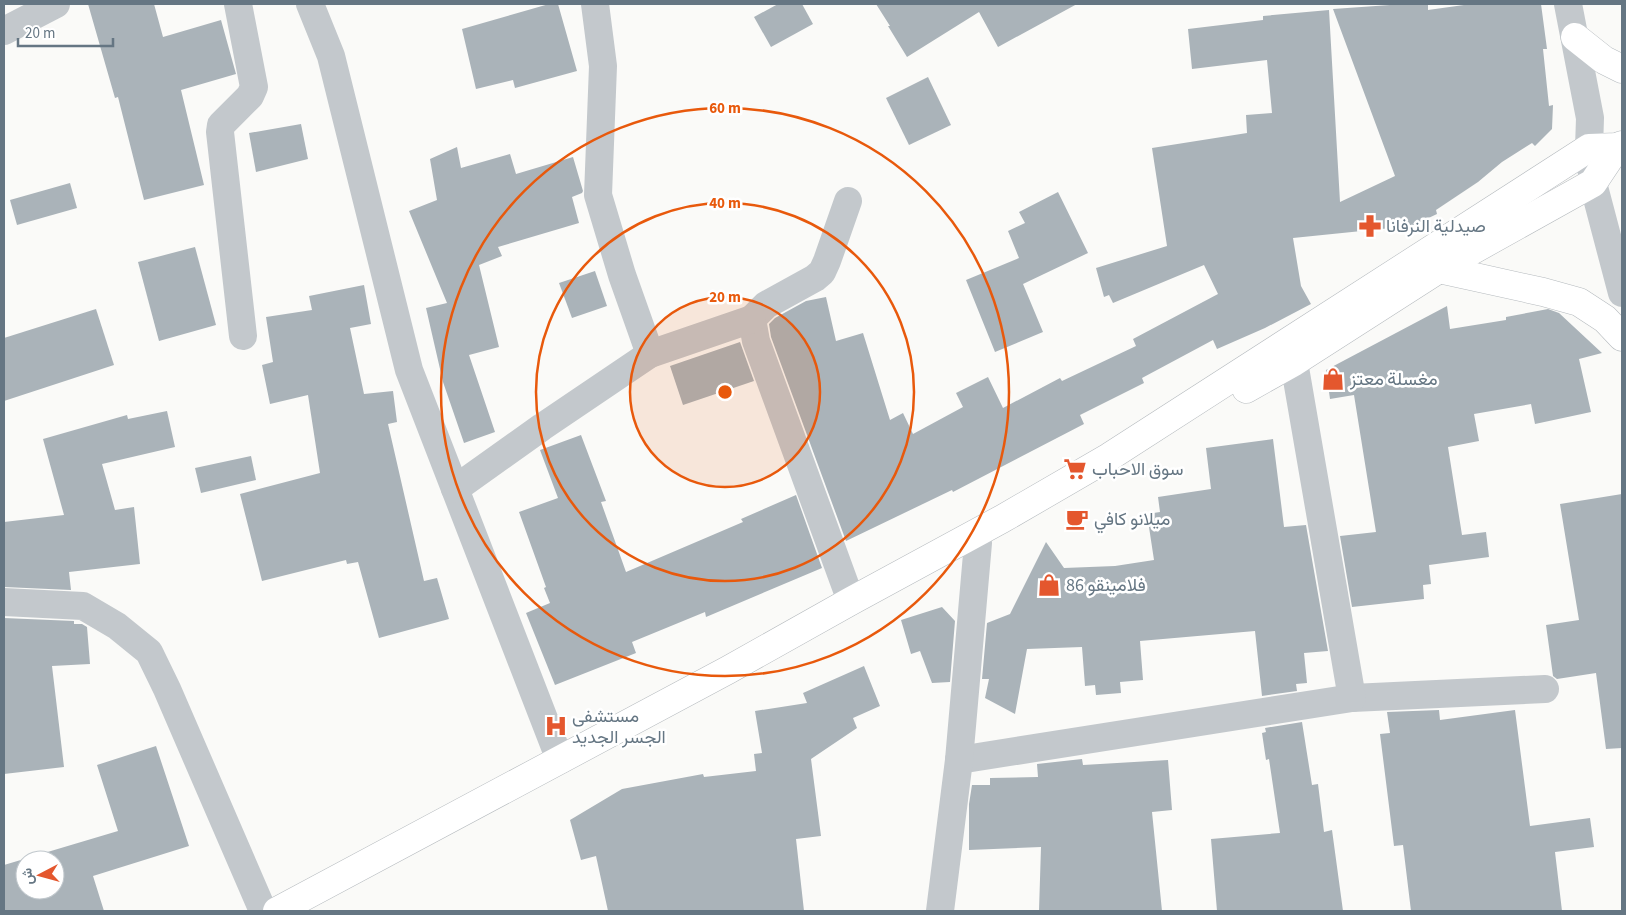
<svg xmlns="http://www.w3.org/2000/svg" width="1626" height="915" font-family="'Source Sans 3',Vazirmatn,sans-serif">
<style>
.building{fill:#aab3b9;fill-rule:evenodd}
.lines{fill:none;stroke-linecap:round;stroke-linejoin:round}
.major-casing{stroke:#b5babe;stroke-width:29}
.minor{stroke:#c3c8cc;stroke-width:28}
.major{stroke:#fff;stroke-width:28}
.ring{fill:none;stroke:#e8590c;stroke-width:2.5}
.labels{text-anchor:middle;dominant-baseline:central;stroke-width:5;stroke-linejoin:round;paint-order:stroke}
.poi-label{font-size:18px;fill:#657683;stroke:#fff;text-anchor:start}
.centre{fill:#e8590c;stroke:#fff;stroke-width:2.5}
.ring-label{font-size:15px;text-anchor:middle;font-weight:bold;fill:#e8590c;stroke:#fff;stroke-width:5;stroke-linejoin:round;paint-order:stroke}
</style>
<rect width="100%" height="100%" fill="#fafaf8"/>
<g class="building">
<path d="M 88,4 L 154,4 L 163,37 L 221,20 L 236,74 L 181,90 L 204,185 L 144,200 L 118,97 L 115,98 Z"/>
<path d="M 549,4 L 558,4 L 577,71 L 515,88 L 513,80 L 476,89 L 462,29 Z"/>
<path d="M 778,4 L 802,4 L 813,24 L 771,47 L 754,17 Z"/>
<path d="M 876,4 L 1077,4 L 998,47 L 979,12 L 907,57 L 888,26 L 890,26 Z"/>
<path d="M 1404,4 L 1428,4 L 1428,10 L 1471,4 L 1541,4 L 1547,49 L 1543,49 L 1549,106 L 1553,105 L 1552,129 L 1535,146 L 1532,143 L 1502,162 L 1478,182 L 1436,210 L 1437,214 L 1403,230 L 1401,227 L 1293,238 L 1301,286 L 1311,304 L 1265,328 L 1217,349 L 1213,340 L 1142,378 L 1144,383 L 1080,415 L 1084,424 L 953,492 L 952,490 L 846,541 L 771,337 L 769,324 L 775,318 L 806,301 L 826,297 L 836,341 L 863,333 L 890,420 L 903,413 L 913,434 L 963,407 L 956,393 L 988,377 L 1003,408 L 1060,378 L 1062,381 L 1136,346 L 1133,339 L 1218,294 L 1204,265 L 1113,303 L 1109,295 L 1104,297 L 1096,268 L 1167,246 L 1152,148 L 1247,133 L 1246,115 L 1272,113 L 1267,60 L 1192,69 L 1188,29 L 1263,20 L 1263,16 L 1329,10 L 1340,202 L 1395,176 L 1333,9 Z"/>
<path d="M 928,77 L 951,125 L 909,145 L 886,98 Z"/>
<path d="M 301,124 L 308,159 L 256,172 L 249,133 Z"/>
<path d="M 457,147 L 461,168 L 510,154 L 516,174 L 573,157 L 583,191 L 582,193 L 572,197 L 579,223 L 498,247 L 502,256 L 479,265 L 499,347 L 469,355 L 495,432 L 464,443 L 443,382 L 426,308 L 447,303 L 409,211 L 437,200 L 430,159 Z"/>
<path d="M 70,183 L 77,208 L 17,225 L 10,200 Z"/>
<path d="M 1058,192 L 1088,253 L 1023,284 L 1043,332 L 995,352 L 966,280 L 1019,258 L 1008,231 L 1025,223 L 1019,212 Z"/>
<path d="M 195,247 L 216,325 L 159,341 L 138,262 Z"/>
<path d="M 595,271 L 607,306 L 572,318 L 559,283 Z"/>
<path d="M 364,285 L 371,324 L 350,328 L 364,394 L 393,391 L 397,422 L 388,424 L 424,581 L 437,578 L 449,619 L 379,638 L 358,562 L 347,564 L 346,560 L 262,581 L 240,494 L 320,473 L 308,395 L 270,404 L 262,365 L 273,362 L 266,317 L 312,310 L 309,296 Z"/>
<path d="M 1447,306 L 1450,329 L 1506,320 L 1506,317 L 1548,309 L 1559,313 L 1602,353 L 1579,359 L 1591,412 L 1535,424 L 1531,404 L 1474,414 L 1479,441 L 1448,447 L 1462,535 L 1486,532 L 1489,557 L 1429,565 L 1431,584 L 1423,585 L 1424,599 L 1352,607 L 1340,536 L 1376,532 L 1354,395 L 1330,399 L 1326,370 Z"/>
<path d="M 96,309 L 114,365 L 4,401 L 4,338 Z"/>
<path d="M 740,342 L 754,381 L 683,405 L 670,366 Z"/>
<path d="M 167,411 L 175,447 L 102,464 L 115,510 L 134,507 L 140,564 L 69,572 L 71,590 L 4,587 L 4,522 L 64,515 L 43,439 L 127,415 L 128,419 Z"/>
<path d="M 581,435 L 606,501 L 601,502 L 626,572 L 743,522 L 741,519 L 796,495 L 822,568 L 706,617 L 705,612 L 632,642 L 636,653 L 555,685 L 526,613 L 550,603 L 544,588 L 546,587 L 519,512 L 558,498 L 540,450 Z"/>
<path d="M 1273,439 L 1284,527 L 1306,525 L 1328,651 L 1304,653 L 1307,683 L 1296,684 L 1297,691 L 1262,696 L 1255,631 L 1140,641 L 1143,680 L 1120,682 L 1121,693 L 1096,695 L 1095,685 L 1085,686 L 1082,647 L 1027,649 L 1015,714 L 985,698 L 989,679 L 982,679 L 987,623 L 1010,614 L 1046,542 L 1064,568 L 1115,566 L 1154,560 L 1147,514 L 1160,512 L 1158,497 L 1211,489 L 1206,448 Z"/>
<path d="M 251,456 L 256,480 L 201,493 L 195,468 Z"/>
<path d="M 1622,494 L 1622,748 L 1606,749 L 1596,673 L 1557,679 L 1553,676 L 1546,625 L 1579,620 L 1560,504 Z"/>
<path d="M 942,607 L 955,621 L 950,682 L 932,683 L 920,651 L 911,654 L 901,620 Z"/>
<path d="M 4,618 L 74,621 L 74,624 L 82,624 L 87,627 L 90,664 L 52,666 L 64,767 L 4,774 Z"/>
<path d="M 864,666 L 880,706 L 853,718 L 857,728 L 811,759 L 821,836 L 796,839 L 804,911 L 608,911 L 596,856 L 581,860 L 570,820 L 622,789 L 703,774 L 704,777 L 756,771 L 754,754 L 762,753 L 755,711 L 807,703 L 803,693 Z"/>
<path d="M 1439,710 L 1440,720 L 1515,710 L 1530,826 L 1590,818 L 1594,847 L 1555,852 L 1562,911 L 1411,911 L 1403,845 L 1394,846 L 1380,734 L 1390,733 L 1387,712 Z"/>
<path d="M 1302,722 L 1312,785 L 1318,784 L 1324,832 L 1332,830 L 1343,911 L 1217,911 L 1211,839 L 1280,833 L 1269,759 L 1266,760 L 1262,733 L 1266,732 L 1265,728 Z"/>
<path d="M 156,746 L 189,846 L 93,876 L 104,911 L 4,911 L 4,865 L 118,831 L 97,765 ZM 25,860 L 55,860 L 55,890 L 25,890 Z"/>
<path d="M 1082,759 L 1083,765 L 1168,760 L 1172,810 L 1152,812 L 1162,911 L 1039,911 L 1041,847 L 969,850 L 969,804 L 972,785 L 990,785 L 990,778 L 1038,777 L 1037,764 Z"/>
</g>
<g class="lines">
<defs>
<g id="major">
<path d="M 1575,37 L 1604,60 L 1622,69"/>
<path d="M 1439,269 L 1543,292 L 1579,302 L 1605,319 L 1622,337"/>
<path d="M 1246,389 L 1294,362 L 1439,269 L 1593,183 L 1617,147"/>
<path d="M 277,911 L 728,670 L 851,601 L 1002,519 L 1109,457 L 1589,148 L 1617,147 L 1622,145"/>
</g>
</defs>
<use href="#major" class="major-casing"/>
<g class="minor">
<path d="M 238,4 L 254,87 L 250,96 L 221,125 L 220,132 L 243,336"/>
<path d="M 310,4 L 331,56 L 409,370 L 560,760"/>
<path d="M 595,4 L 603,66 L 598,195 L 622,275 L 650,354"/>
<path d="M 1568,4 L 1590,118 L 1589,148 L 1593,183 L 1622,293"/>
<path d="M 4,31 L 56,4"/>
<path d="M 848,201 L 827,261 L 822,272 L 815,278 L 766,305 L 752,319 L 756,341 L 851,601"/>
<path d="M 455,489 L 542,427 L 650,354 L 752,319"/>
<path d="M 4,602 L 83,606 L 117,626 L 149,652 L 167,689 L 263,911"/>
<path d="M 1352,698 L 1545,689"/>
<path d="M 959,760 L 1352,698 L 1294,362"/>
<path d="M 940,911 L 959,760 L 978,543"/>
</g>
<use href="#major" class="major"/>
</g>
<circle cx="725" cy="392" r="95" fill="#e8590c" fill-opacity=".12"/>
<g class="ring">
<circle cx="725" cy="392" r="95"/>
<circle cx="725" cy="392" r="189"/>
<circle cx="725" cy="392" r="284"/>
</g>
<defs>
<symbol id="pharmacy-bare" viewBox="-9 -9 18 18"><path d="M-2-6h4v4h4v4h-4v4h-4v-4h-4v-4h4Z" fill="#e4572e" stroke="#fff" stroke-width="2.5" paint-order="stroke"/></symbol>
<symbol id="shop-bare" viewBox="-9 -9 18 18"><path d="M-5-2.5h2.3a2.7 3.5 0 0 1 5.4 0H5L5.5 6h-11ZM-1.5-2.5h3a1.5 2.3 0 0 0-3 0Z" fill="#e4572e" stroke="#fff" stroke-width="2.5" paint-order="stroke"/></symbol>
<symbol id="supermarket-bare" viewBox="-9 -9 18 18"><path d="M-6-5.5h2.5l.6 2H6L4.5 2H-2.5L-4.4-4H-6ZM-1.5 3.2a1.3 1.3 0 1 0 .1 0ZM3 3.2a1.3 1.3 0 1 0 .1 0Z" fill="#e4572e" stroke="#fff" stroke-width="2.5" paint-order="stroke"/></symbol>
<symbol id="cafe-bare" viewBox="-9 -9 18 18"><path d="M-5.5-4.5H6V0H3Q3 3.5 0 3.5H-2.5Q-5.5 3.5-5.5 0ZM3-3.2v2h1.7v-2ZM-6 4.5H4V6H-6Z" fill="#e4572e" stroke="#fff" stroke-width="2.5" paint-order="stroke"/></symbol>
<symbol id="hospital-bare" viewBox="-9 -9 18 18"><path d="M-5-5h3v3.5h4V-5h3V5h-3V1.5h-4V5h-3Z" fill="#e4572e" stroke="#fff" stroke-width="2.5" paint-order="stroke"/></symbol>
</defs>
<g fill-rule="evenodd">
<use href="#pharmacy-bare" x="1354" y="210" width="32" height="32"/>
<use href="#shop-bare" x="1317" y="363" width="32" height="32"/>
<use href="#supermarket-bare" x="1059" y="453" width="32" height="32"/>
<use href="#cafe-bare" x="1061" y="503" width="32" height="32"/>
<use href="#shop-bare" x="1033" y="569" width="32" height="32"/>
<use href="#hospital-bare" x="540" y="710" width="32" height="32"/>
</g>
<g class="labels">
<g class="poi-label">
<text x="1386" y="226">صيدلية النرفانا</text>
<text x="1350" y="379">مغسلة معتز</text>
<text x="1092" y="469">سوق الاحباب</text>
<text x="1094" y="519">ميلانو كافي</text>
<text x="1066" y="585">فلامينقو 86</text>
<text x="572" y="716">مستشفى<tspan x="572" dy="21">الجسر الجديد</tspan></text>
</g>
</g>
<circle cx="725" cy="392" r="8" class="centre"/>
<g class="ring-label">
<text x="725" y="113">60 m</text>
<text x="725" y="208">40 m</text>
<text x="725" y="302">20 m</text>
</g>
<rect width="1626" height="915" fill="none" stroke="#657683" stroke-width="10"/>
<g transform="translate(40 875) rotate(264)"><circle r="24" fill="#ffffff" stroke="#c1c8cd"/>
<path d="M0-4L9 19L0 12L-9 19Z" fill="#e4572e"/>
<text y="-8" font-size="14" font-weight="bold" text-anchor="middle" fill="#657683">ش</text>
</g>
<path d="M18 38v8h95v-8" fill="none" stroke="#657683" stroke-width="2.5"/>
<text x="25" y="38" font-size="15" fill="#657683" stroke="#ffffff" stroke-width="4" paint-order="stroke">20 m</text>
</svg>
